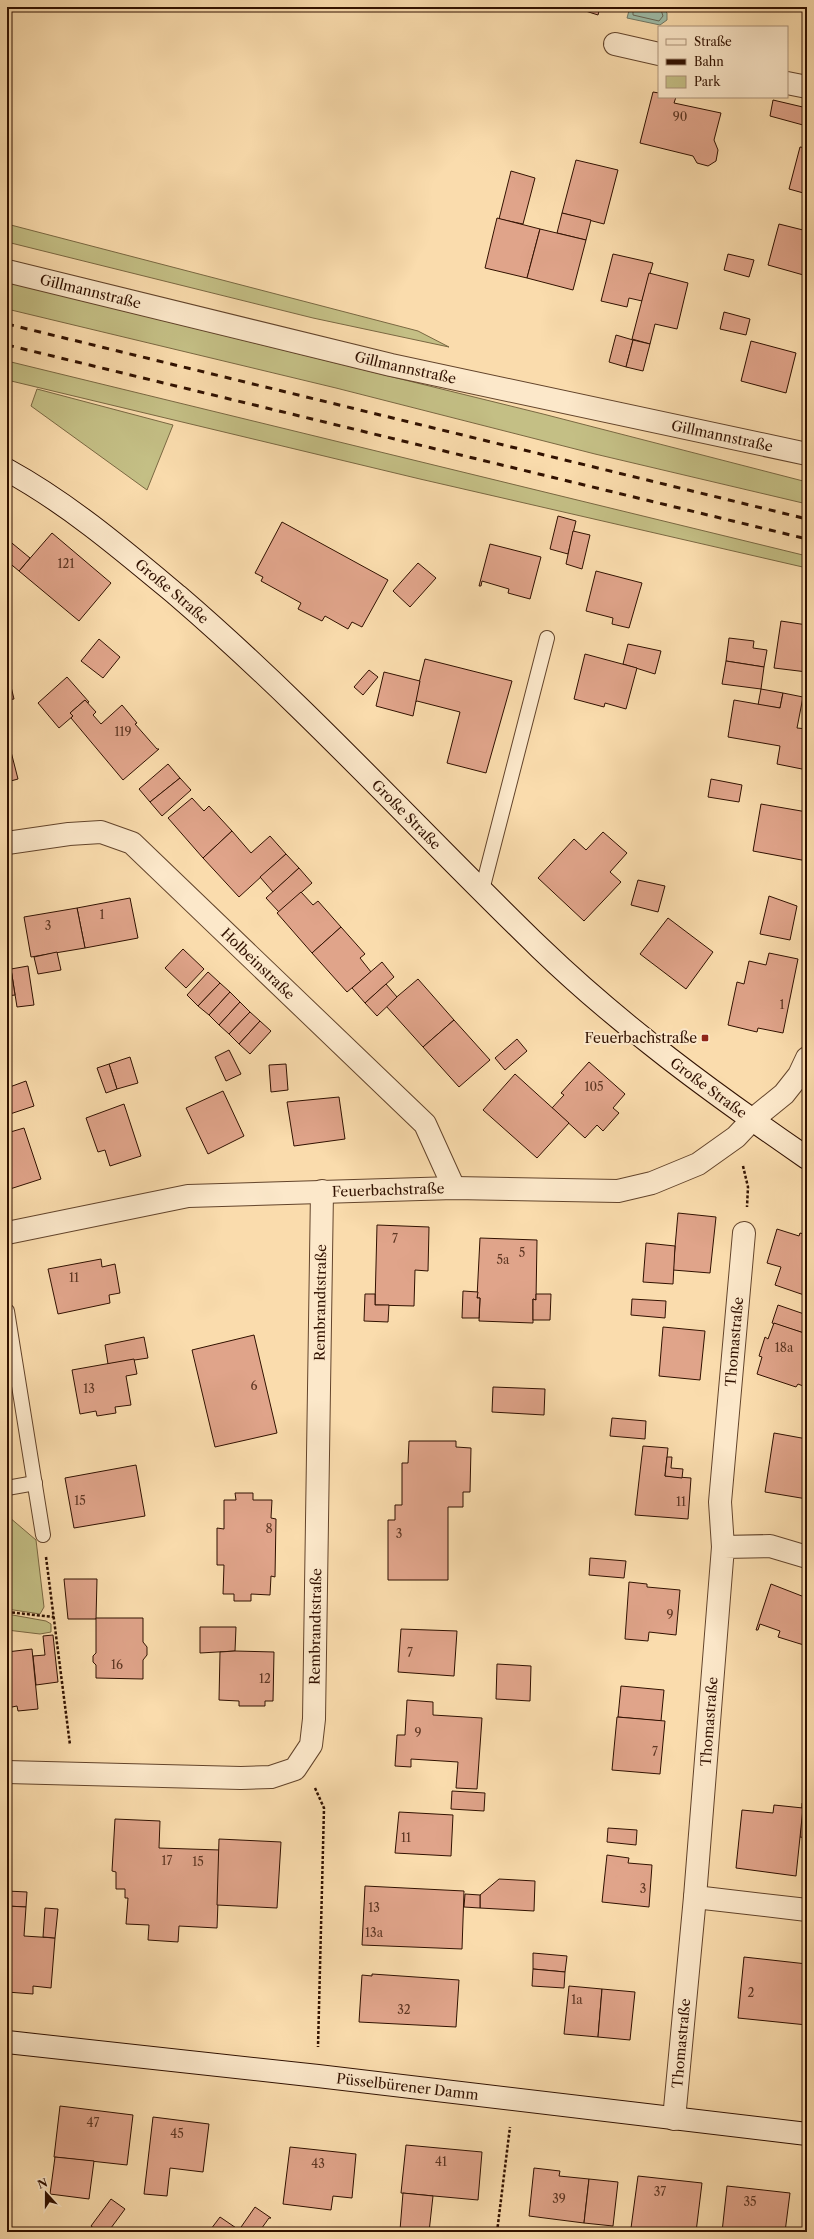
<svg xmlns="http://www.w3.org/2000/svg" width="814" height="2239" font-family="'Libre Caslon Text',serif">
<style>
.green{fill:#c4bf85;stroke:#7a6842}
.water{fill:#9ebca8;stroke:#727865}
.lines{fill:none;stroke-linecap:round;stroke-linejoin:round}
.shore{stroke:#686654;stroke-width:1}
.building{fill:#e0a48a;stroke:#311100}
.service-casing{stroke:#63442b;stroke-width:16}
.minor-casing{stroke:#63442b;stroke-width:24}
.secondary-casing{stroke:#311100;stroke-width:24}
.path{stroke:#311100;stroke-width:2.5;stroke-dasharray:3 2;stroke-linecap:butt}
.service{stroke:#fce8ca;stroke-width:14}
.minor{stroke:#fce8ca;stroke-width:22}
.secondary{stroke:#fce8ca;stroke-width:22}
.rail{stroke:#311100;stroke-width:3;stroke-dasharray:7 7;stroke-linecap:butt}
.poi-dot{fill:#8f2418;stroke:#fce8ca;stroke-width:1.5}
.labels{text-anchor:middle;dominant-baseline:central;stroke-width:4;stroke-linejoin:round;paint-order:stroke}
.number-label{font-size:12px;fill:#5d3622}
.street-label{font-size:14px;fill:#311100;stroke:#fce8ca}
.poi-label{font-size:14px;fill:#311100;stroke:#fce8ca;text-anchor:end}
</style>
<rect width="100%" height="100%" fill="#fadcad"/>
<filter id="stains"><feTurbulence type="fractalNoise" baseFrequency=".005" numOctaves="4"/><feColorMatrix values="0 0 0 0 .2 0 0 0 0 .09 0 0 0 0 .02 0 0 0 .5 -.17"/></filter>
<radialGradient id="worn" r=".72"><stop offset=".6" stop-color="#630" stop-opacity="0"/><stop offset="1" stop-color="#630" stop-opacity=".3"/></radialGradient>
<g class="green">
<path d="M 7,224 L 418,331 L 449,347 L 313,318 L 7,242 Z"/>
<path d="M 7,282 L 543,414 L 807,482 L 807,504 L 595,454 L 336,388 L 7,309 Z"/>
<path d="M 7,361 L 807,556 L 807,568 L 420,479 L 7,380 Z"/>
<path d="M 37,389 L 173,425 L 147,490 L 31,406 Z"/>
<path d="M 9,1517 L 36,1540 L 44,1607 L 40,1614 L 7,1609 L 7,1519 Z"/>
<path d="M 7,1614 L 46,1621 L 51,1624 L 51,1632 L 40,1634 L 7,1630 Z"/>
</g>
<path class="water" d="M 630,7 L 663,8 L 667,13 L 667,20 L 660,25 L 627,18 Z"/>
<g class="lines">
<path class="shore" d="M 633,7 L 633,15 L 659,21 L 663,16 L 660,7"/>
</g>
<g class="building">
<path d="M 573,7 L 600,7 L 598,15 Z"/>
<path d="M 653,92 L 659,93 L 659,97 L 676,97 L 674,103 L 721,113 L 714,140 L 718,150 L 716,161 L 708,166 L 697,163 L 693,156 L 640,143 Z"/>
<path d="M 773,100 L 807,108 L 803,125 L 770,116 Z"/>
<path d="M 800,147 L 807,148 L 807,194 L 789,189 Z"/>
<path d="M 576,160 L 618,170 L 604,224 L 562,213 Z"/>
<path d="M 511,171 L 535,178 L 523,224 L 499,219 Z"/>
<path d="M 562,213 L 591,220 L 586,240 L 557,233 Z"/>
<path d="M 497,218 L 540,229 L 527,278 L 485,268 Z"/>
<path d="M 779,224 L 807,231 L 807,276 L 768,265 Z"/>
<path d="M 540,229 L 586,240 L 573,290 L 527,278 Z"/>
<path d="M 613,254 L 653,263 L 642,301 L 629,298 L 627,307 L 601,301 Z"/>
<path d="M 728,254 L 754,260 L 749,277 L 724,270 Z"/>
<path d="M 649,273 L 688,283 L 677,329 L 655,324 L 650,344 L 632,339 Z"/>
<path d="M 724,312 L 750,319 L 746,335 L 720,329 Z"/>
<path d="M 616,335 L 633,340 L 626,367 L 609,362 Z"/>
<path d="M 633,340 L 650,344 L 643,371 L 626,367 Z"/>
<path d="M 751,341 L 796,353 L 786,393 L 741,381 Z"/>
<path d="M 558,516 L 576,521 L 568,554 L 550,549 Z"/>
<path d="M 282,522 L 388,580 L 362,627 L 352,622 L 348,629 L 325,616 L 322,621 L 298,609 L 301,603 L 261,581 L 263,577 L 255,573 Z"/>
<path d="M 573,531 L 590,535 L 582,569 L 566,564 Z"/>
<path d="M 52,533 L 111,583 L 79,621 L 19,571 Z"/>
<path d="M 7,539 L 30,558 L 19,571 L 7,561 Z"/>
<path d="M 490,544 L 541,557 L 530,599 L 508,593 L 509,589 L 482,581 L 481,586 L 479,586 Z"/>
<path d="M 418,563 L 436,578 L 410,607 L 393,591 Z"/>
<path d="M 596,571 L 642,583 L 629,628 L 612,624 L 613,618 L 586,611 Z"/>
<path d="M 781,621 L 807,625 L 807,672 L 774,668 Z"/>
<path d="M 729,638 L 754,641 L 753,648 L 767,650 L 764,667 L 726,661 Z"/>
<path d="M 99,639 L 120,657 L 103,678 L 81,661 Z"/>
<path d="M 628,644 L 661,651 L 655,674 L 623,664 Z"/>
<path d="M 585,654 L 637,668 L 626,709 L 605,703 L 604,707 L 574,699 Z"/>
<path d="M 425,659 L 512,681 L 486,773 L 447,763 L 460,712 L 417,701 L 414,703 Z"/>
<path d="M 726,661 L 764,667 L 761,689 L 722,684 Z"/>
<path d="M 7,670 L 14,699 L 7,700 Z"/>
<path d="M 369,670 L 378,677 L 363,695 L 354,687 Z"/>
<path d="M 384,672 L 420,681 L 413,716 L 376,706 Z"/>
<path d="M 67,677 L 89,702 L 87,703 L 85,700 L 70,713 L 73,716 L 59,728 L 38,703 Z"/>
<path d="M 761,689 L 783,693 L 780,708 L 758,705 Z"/>
<path d="M 783,693 L 803,697 L 797,728 L 807,729 L 807,770 L 777,764 L 780,746 L 728,737 L 734,700 L 780,708 Z"/>
<path d="M 85,700 L 96,712 L 93,715 L 101,724 L 122,705 L 137,723 L 135,724 L 157,749 L 159,749 L 123,780 L 71,718 L 73,716 L 70,713 Z"/>
<path d="M 7,736 L 18,779 L 7,782 Z"/>
<path d="M 168,764 L 180,778 L 150,802 L 139,789 Z"/>
<path d="M 180,778 L 191,790 L 162,816 L 150,802 Z"/>
<path d="M 711,779 L 742,785 L 739,802 L 708,797 Z"/>
<path d="M 192,798 L 204,811 L 209,806 L 232,831 L 203,858 L 168,818 Z"/>
<path d="M 761,804 L 807,812 L 807,861 L 753,851 Z"/>
<path d="M 232,831 L 251,853 L 270,836 L 286,854 L 239,897 L 203,858 Z"/>
<path d="M 603,832 L 627,853 L 610,872 L 621,882 L 584,921 L 538,878 L 574,839 L 586,850 Z"/>
<path d="M 286,854 L 299,868 L 273,892 L 260,877 Z"/>
<path d="M 299,868 L 312,883 L 279,912 L 266,898 Z"/>
<path d="M 638,880 L 665,886 L 658,912 L 631,905 Z"/>
<path d="M 301,892 L 313,905 L 318,901 L 341,927 L 312,953 L 277,913 Z"/>
<path d="M 769,896 L 797,906 L 790,940 L 760,934 Z"/>
<path d="M 130,898 L 138,938 L 85,948 L 77,908 Z"/>
<path d="M 77,908 L 85,948 L 31,957 L 24,917 Z"/>
<path d="M 668,918 L 713,952 L 686,989 L 640,954 Z"/>
<path d="M 341,927 L 365,954 L 360,958 L 371,972 L 347,992 L 312,953 Z"/>
<path d="M 183,949 L 204,969 L 186,988 L 165,968 Z"/>
<path d="M 57,952 L 61,970 L 38,974 L 34,957 Z"/>
<path d="M 769,953 L 798,959 L 783,1033 L 758,1028 L 757,1032 L 728,1025 L 737,982 L 744,984 L 749,961 L 766,965 Z"/>
<path d="M 382,962 L 394,977 L 365,1003 L 352,988 Z"/>
<path d="M 28,966 L 34,1005 L 17,1007 L 11,969 Z"/>
<path d="M 11,969 L 15,995 L 7,996 L 7,970 Z"/>
<path d="M 208,972 L 220,983 L 198,1006 L 187,995 Z"/>
<path d="M 418,979 L 454,1020 L 423,1047 L 386,1006 Z"/>
<path d="M 220,983 L 230,992 L 209,1015 L 198,1006 Z"/>
<path d="M 386,984 L 397,997 L 377,1016 L 365,1003 Z"/>
<path d="M 230,992 L 240,1002 L 219,1025 L 209,1015 Z"/>
<path d="M 240,1002 L 250,1012 L 229,1034 L 219,1025 Z"/>
<path d="M 250,1012 L 260,1021 L 239,1044 L 229,1034 Z"/>
<path d="M 454,1020 L 490,1060 L 459,1087 L 423,1047 Z"/>
<path d="M 260,1021 L 271,1031 L 250,1054 L 239,1044 Z"/>
<path d="M 517,1039 L 527,1051 L 505,1070 L 495,1058 Z"/>
<path d="M 229,1050 L 241,1074 L 226,1081 L 215,1057 Z"/>
<path d="M 130,1057 L 138,1083 L 117,1089 L 109,1064 Z"/>
<path d="M 589,1062 L 625,1094 L 613,1108 L 619,1113 L 603,1131 L 597,1125 L 585,1138 L 552,1108 L 564,1095 L 561,1093 Z"/>
<path d="M 109,1064 L 117,1089 L 106,1093 L 97,1068 Z"/>
<path d="M 286,1064 L 288,1090 L 271,1092 L 269,1065 Z"/>
<path d="M 515,1074 L 569,1123 L 537,1158 L 483,1110 Z"/>
<path d="M 26,1081 L 34,1106 L 7,1115 L 7,1088 Z"/>
<path d="M 223,1091 L 244,1136 L 208,1154 L 186,1108 Z"/>
<path d="M 339,1097 L 345,1139 L 294,1146 L 287,1102 Z"/>
<path d="M 124,1104 L 141,1156 L 110,1166 L 105,1150 L 98,1152 L 86,1118 Z"/>
<path d="M 24,1128 L 41,1179 L 10,1189 L 7,1179 L 7,1133 Z"/>
<path d="M 678,1213 L 716,1217 L 710,1273 L 673,1270 Z"/>
<path d="M 377,1225 L 429,1227 L 428,1271 L 415,1270 L 414,1306 L 375,1305 Z"/>
<path d="M 777,1229 L 799,1236 L 800,1233 L 807,1235 L 807,1296 L 775,1285 L 781,1267 L 767,1263 Z"/>
<path d="M 480,1238 L 537,1240 L 536,1300 L 533,1299 L 533,1323 L 479,1321 L 480,1298 L 477,1298 Z"/>
<path d="M 646,1243 L 675,1246 L 673,1284 L 643,1282 Z"/>
<path d="M 101,1259 L 102,1267 L 115,1264 L 120,1293 L 109,1295 L 110,1303 L 58,1314 L 48,1269 Z"/>
<path d="M 463,1291 L 478,1292 L 477,1298 L 480,1298 L 479,1318 L 462,1318 Z"/>
<path d="M 365,1294 L 375,1294 L 375,1305 L 389,1305 L 388,1322 L 364,1321 Z"/>
<path d="M 536,1294 L 551,1294 L 550,1320 L 533,1320 L 533,1299 L 536,1300 Z"/>
<path d="M 632,1299 L 666,1301 L 665,1318 L 631,1315 Z"/>
<path d="M 778,1305 L 807,1315 L 807,1334 L 772,1323 Z"/>
<path d="M 774,1323 L 807,1334 L 807,1372 L 803,1386 L 798,1384 L 796,1387 L 757,1374 L 762,1357 L 759,1356 L 765,1337 L 768,1339 Z"/>
<path d="M 663,1327 L 705,1331 L 700,1380 L 659,1376 Z"/>
<path d="M 254,1335 L 277,1433 L 215,1447 L 192,1350 Z"/>
<path d="M 144,1337 L 148,1358 L 108,1364 L 105,1345 Z"/>
<path d="M 134,1359 L 137,1374 L 126,1376 L 131,1405 L 115,1407 L 116,1413 L 97,1416 L 96,1411 L 80,1414 L 72,1370 Z"/>
<path d="M 493,1387 L 545,1389 L 544,1415 L 492,1412 Z"/>
<path d="M 612,1418 L 646,1421 L 645,1439 L 610,1436 Z"/>
<path d="M 774,1433 L 807,1439 L 807,1499 L 765,1492 Z"/>
<path d="M 409,1441 L 456,1441 L 456,1447 L 471,1448 L 470,1492 L 463,1492 L 463,1507 L 448,1507 L 448,1580 L 388,1580 L 388,1520 L 395,1520 L 395,1505 L 402,1505 L 402,1463 L 408,1463 Z"/>
<path d="M 643,1446 L 668,1448 L 665,1476 L 691,1478 L 688,1519 L 635,1515 Z"/>
<path d="M 667,1457 L 672,1457 L 671,1468 L 683,1469 L 682,1478 L 665,1476 Z"/>
<path d="M 136,1465 L 145,1516 L 74,1528 L 65,1478 Z"/>
<path d="M 235,1493 L 253,1493 L 253,1500 L 272,1500 L 271,1518 L 276,1519 L 275,1577 L 271,1576 L 270,1595 L 251,1594 L 251,1601 L 234,1601 L 234,1594 L 223,1594 L 224,1565 L 217,1565 L 217,1528 L 224,1529 L 224,1500 L 236,1500 Z"/>
<path d="M 590,1558 L 626,1561 L 624,1578 L 589,1575 Z"/>
<path d="M 64,1579 L 97,1579 L 96,1619 L 68,1619 Z"/>
<path d="M 629,1582 L 647,1584 L 647,1587 L 680,1590 L 676,1635 L 649,1632 L 648,1641 L 625,1639 Z"/>
<path d="M 771,1584 L 807,1598 L 807,1646 L 778,1637 L 780,1631 L 760,1624 L 758,1630 L 756,1630 Z"/>
<path d="M 96,1618 L 143,1618 L 143,1642 L 147,1647 L 147,1655 L 143,1660 L 143,1679 L 96,1678 L 96,1665 L 93,1662 L 93,1656 L 96,1653 Z"/>
<path d="M 200,1627 L 236,1627 L 235,1651 L 200,1653 Z"/>
<path d="M 401,1629 L 457,1631 L 454,1676 L 398,1672 Z"/>
<path d="M 53,1635 L 58,1682 L 36,1685 L 33,1656 L 45,1655 L 43,1636 Z"/>
<path d="M 32,1649 L 38,1709 L 18,1711 L 17,1706 L 7,1708 L 7,1652 Z"/>
<path d="M 235,1651 L 274,1652 L 273,1701 L 265,1701 L 265,1706 L 239,1706 L 239,1701 L 219,1700 L 220,1652 Z"/>
<path d="M 497,1664 L 531,1666 L 530,1701 L 496,1699 Z"/>
<path d="M 621,1686 L 664,1690 L 661,1721 L 618,1717 Z"/>
<path d="M 407,1700 L 433,1702 L 433,1715 L 482,1718 L 477,1789 L 456,1788 L 458,1762 L 411,1759 L 411,1767 L 395,1766 L 397,1735 L 405,1735 Z"/>
<path d="M 617,1717 L 665,1721 L 660,1774 L 612,1770 Z"/>
<path d="M 452,1791 L 485,1793 L 484,1811 L 451,1809 Z"/>
<path d="M 802,1803 L 807,1804 L 807,1838 L 800,1837 Z"/>
<path d="M 774,1805 L 803,1808 L 796,1876 L 736,1868 L 742,1810 L 773,1813 Z"/>
<path d="M 399,1812 L 453,1815 L 451,1856 L 395,1853 Z"/>
<path d="M 115,1819 L 160,1821 L 159,1848 L 220,1850 L 217,1928 L 179,1926 L 178,1942 L 148,1940 L 149,1925 L 126,1924 L 128,1898 L 125,1898 L 125,1889 L 116,1889 L 116,1872 L 112,1871 Z"/>
<path d="M 608,1828 L 637,1830 L 636,1845 L 607,1842 Z"/>
<path d="M 219,1839 L 281,1842 L 277,1908 L 217,1905 Z"/>
<path d="M 607,1855 L 629,1858 L 628,1863 L 652,1865 L 649,1907 L 602,1902 Z"/>
<path d="M 499,1879 L 535,1881 L 534,1911 L 480,1908 L 480,1895 Z"/>
<path d="M 365,1886 L 464,1891 L 462,1949 L 362,1945 Z"/>
<path d="M 7,1891 L 27,1892 L 26,1907 L 7,1906 Z"/>
<path d="M 465,1894 L 480,1895 L 480,1908 L 464,1907 Z"/>
<path d="M 7,1906 L 26,1907 L 24,1936 L 55,1938 L 51,1988 L 33,1986 L 33,1994 L 7,1992 Z"/>
<path d="M 45,1908 L 58,1909 L 55,1938 L 43,1937 Z"/>
<path d="M 533,1953 L 567,1956 L 565,1972 L 533,1969 Z"/>
<path d="M 744,1957 L 807,1964 L 807,2025 L 738,2018 Z"/>
<path d="M 533,1969 L 565,1972 L 564,1988 L 532,1986 Z"/>
<path d="M 372,1974 L 459,1980 L 456,2027 L 359,2022 L 362,1975 L 372,1976 Z"/>
<path d="M 569,1986 L 602,1989 L 598,2037 L 564,2034 Z"/>
<path d="M 602,1989 L 635,1992 L 630,2040 L 598,2037 Z"/>
<path d="M 60,2106 L 133,2115 L 127,2165 L 54,2157 Z"/>
<path d="M 153,2117 L 209,2124 L 203,2172 L 170,2168 L 167,2196 L 144,2194 Z"/>
<path d="M 406,2145 L 482,2152 L 478,2200 L 401,2193 Z"/>
<path d="M 290,2147 L 356,2154 L 352,2198 L 333,2196 L 331,2210 L 283,2204 Z"/>
<path d="M 55,2157 L 94,2161 L 89,2199 L 50,2194 Z"/>
<path d="M 534,2168 L 560,2171 L 559,2176 L 589,2179 L 584,2223 L 529,2216 Z"/>
<path d="M 638,2176 L 702,2183 L 696,2232 L 664,2232 L 631,2228 Z"/>
<path d="M 589,2179 L 618,2182 L 613,2226 L 584,2223 Z"/>
<path d="M 727,2186 L 790,2193 L 785,2232 L 722,2232 Z"/>
<path d="M 403,2193 L 433,2196 L 429,2232 L 400,2230 Z"/>
<path d="M 111,2199 L 125,2209 L 108,2232 L 99,2232 L 91,2226 Z"/>
<path d="M 255,2207 L 271,2218 L 269,2218 L 259,2232 L 242,2232 L 239,2230 Z"/>
<path d="M 220,2217 L 242,2232 L 216,2232 L 211,2229 Z"/>
<path d="M 632,2228 L 660,2231 L 660,2232 L 632,2232 Z"/>
</g>
<g class="lines">
<defs>
<g id="service">
<path d="M 482,890 L 547,638"/>
<path d="M 7,1311 L 43,1535"/>
<path d="M 7,1488 L 35,1483"/>
</g>
<g id="minor">
<path d="M 615,44 L 659,54"/>
<path d="M 787,83 L 807,87"/>
<path id="s1" d="M 7,271 L 391,365 L 807,454"/>
<path id="s2" d="M 7,843 L 69,834 L 101,832 L 132,843 L 425,1124 L 454,1188"/>
<path id="s3" d="M 7,1233 L 188,1196 L 454,1188 L 618,1191 L 652,1183 L 698,1164 L 736,1137 L 752,1120 L 784,1094 L 799,1075 L 807,1058"/>
<path id="s4" d="M 723,1547 L 720,1502 L 744,1233"/>
<path id="s5" d="M 7,1772 L 241,1778 L 271,1777 L 295,1769 L 311,1745 L 314,1719 L 322,1191"/>
<path d="M 695,1897 L 807,1910"/>
<path id="s6" d="M 674,2119 L 695,1897 L 723,1547 L 770,1546 L 807,1557"/>
</g>
<g id="secondary">
<path id="s7" d="M 7,470 C 69,504 124,551 178,596 C 306,706 419,831 540,948 C 622,1027 714,1094 807,1158"/>
<path id="s8" d="M 7,2042 L 318,2076 L 807,2134"/>
</g>
</defs>
<use href="#service" class="service-casing"/>
<use href="#minor" class="minor-casing"/>
<use href="#secondary" class="secondary-casing"/>
<g class="path">
<path d="M 743,1166 L 748,1187 L 747,1207"/>
<path d="M 46,1557 L 70,1745"/>
<path d="M 7,1612 L 54,1617"/>
<path d="M 315,1788 L 324,1808 L 318,2047"/>
<path d="M 497,2232 L 510,2127"/>
</g>
<use href="#service" class="service"/>
<use href="#minor" class="minor"/>
<use href="#secondary" class="secondary"/>
<g class="rail">
<path d="M 7,324 L 807,519"/>
<path d="M 7,345 L 807,539"/>
</g>
</g>
<rect class="poi-dot" x="701" y="1034" width="8" height="8" rx="2"/>
<g class="labels">
<g class="number-label">
<text x="680" y="116">90</text>
<text x="66" y="563">121</text>
<text x="123" y="731">119</text>
<text x="102" y="914">1</text>
<text x="48" y="925">3</text>
<text x="782" y="1004">1</text>
<text x="594" y="1086">105</text>
<text x="395" y="1238">7</text>
<text x="522" y="1252">5</text>
<text x="503" y="1259">5a</text>
<text x="74" y="1277">11</text>
<text x="784" y="1347">18a</text>
<text x="254" y="1385">6</text>
<text x="89" y="1388">13</text>
<text x="80" y="1500">15</text>
<text x="681" y="1501">11</text>
<text x="269" y="1528">8</text>
<text x="399" y="1533">3</text>
<text x="670" y="1614">9</text>
<text x="410" y="1652">7</text>
<text x="117" y="1664">16</text>
<text x="265" y="1678">12</text>
<text x="418" y="1732">9</text>
<text x="655" y="1751">7</text>
<text x="406" y="1837">11</text>
<text x="167" y="1860">17</text>
<text x="198" y="1861">15</text>
<text x="643" y="1888">3</text>
<text x="374" y="1907">13</text>
<text x="374" y="1932">13a</text>
<text x="751" y="1992">2</text>
<text x="577" y="1999">1a</text>
<text x="404" y="2009">32</text>
<text x="93" y="2122">47</text>
<text x="177" y="2133">45</text>
<text x="441" y="2161">41</text>
<text x="318" y="2163">43</text>
<text x="660" y="2191">37</text>
<text x="559" y="2198">39</text>
<text x="750" y="2201">35</text>
</g>
<g class="street-label">
<text stroke="none"><textPath href="#s1" startOffset="86">Gillmannstraße</textPath></text>
<text stroke="none"><textPath href="#s1" startOffset="410">Gillmannstraße</textPath></text>
<text stroke="none"><textPath href="#s1" startOffset="734">Gillmannstraße</textPath></text>
<text stroke="none"><textPath href="#s7" startOffset="205">Große Straße</textPath></text>
<text stroke="none"><textPath href="#s7" startOffset="529">Große Straße</textPath></text>
<text stroke="none"><textPath href="#s2" startOffset="302">Holbeinstraße</textPath></text>
<text stroke="none"><textPath href="#s7" startOffset="937">Große Straße</textPath></text>
<text stroke="none"><textPath href="#s3" startOffset="385">Feuerbachstraße</textPath></text>
<text stroke="none"><textPath href="#s5" startOffset="761">Rembrandtstraße</textPath></text>
<text stroke="none"><textPath href="#s4" startOffset="206">Thomastraße</textPath></text>
<text stroke="none"><textPath href="#s5" startOffset="437">Rembrandtstraße</textPath></text>
<text stroke="none"><textPath href="#s6" startOffset="399">Thomastraße</textPath></text>
<text stroke="none"><textPath href="#s6" startOffset="76">Thomastraße</textPath></text>
<text stroke="none"><textPath href="#s8" startOffset="403">Püsselbürener Damm</textPath></text>
</g>
<g class="poi-label">
<text x="697" y="1038">Feuerbachstraße</text>
</g>
</g>
<rect width="814" height="2239" fill="none" stroke="#fadcad" stroke-width="24"/>
<rect x="8" y="8" width="798" height="2223" fill="none" stroke="#311100" stroke-width="2"/>
<rect x="12" y="12" width="790" height="2215" fill="none" stroke="#311100"/>
<rect x="658" y="26" width="130" height="72" fill="#fce8ca" stroke="#ab9279"/>
<rect x="666" y="39" width="20" height="6" fill="#fce8ca" stroke="#ab9279"/>
<text x="694" y="46" font-size="12" fill="#311100">Straße</text>
<rect x="666" y="59" width="20" height="6" fill="#311100" stroke="#ab9279"/>
<text x="694" y="66" font-size="12" fill="#311100">Bahn</text>
<rect x="666" y="76" width="20" height="12" fill="#c4bf85" stroke="#ab9279"/>
<text x="694" y="86" font-size="12" fill="#311100">Park</text>
<g transform="translate(46 2193) rotate(339)" stroke="#fce8ca" stroke-width="3" paint-order="stroke">
<path d="M0-3L7 15L0 10L-7 15Z" fill="#311100"/>
<text y="-6" font-size="11" font-weight="bold" text-anchor="middle" fill="#311100">N</text>
</g>
<rect width="100%" height="100%" filter="url(#stains)"/>
<rect width="100%" height="100%" fill="url(#worn)"/>
</svg>
